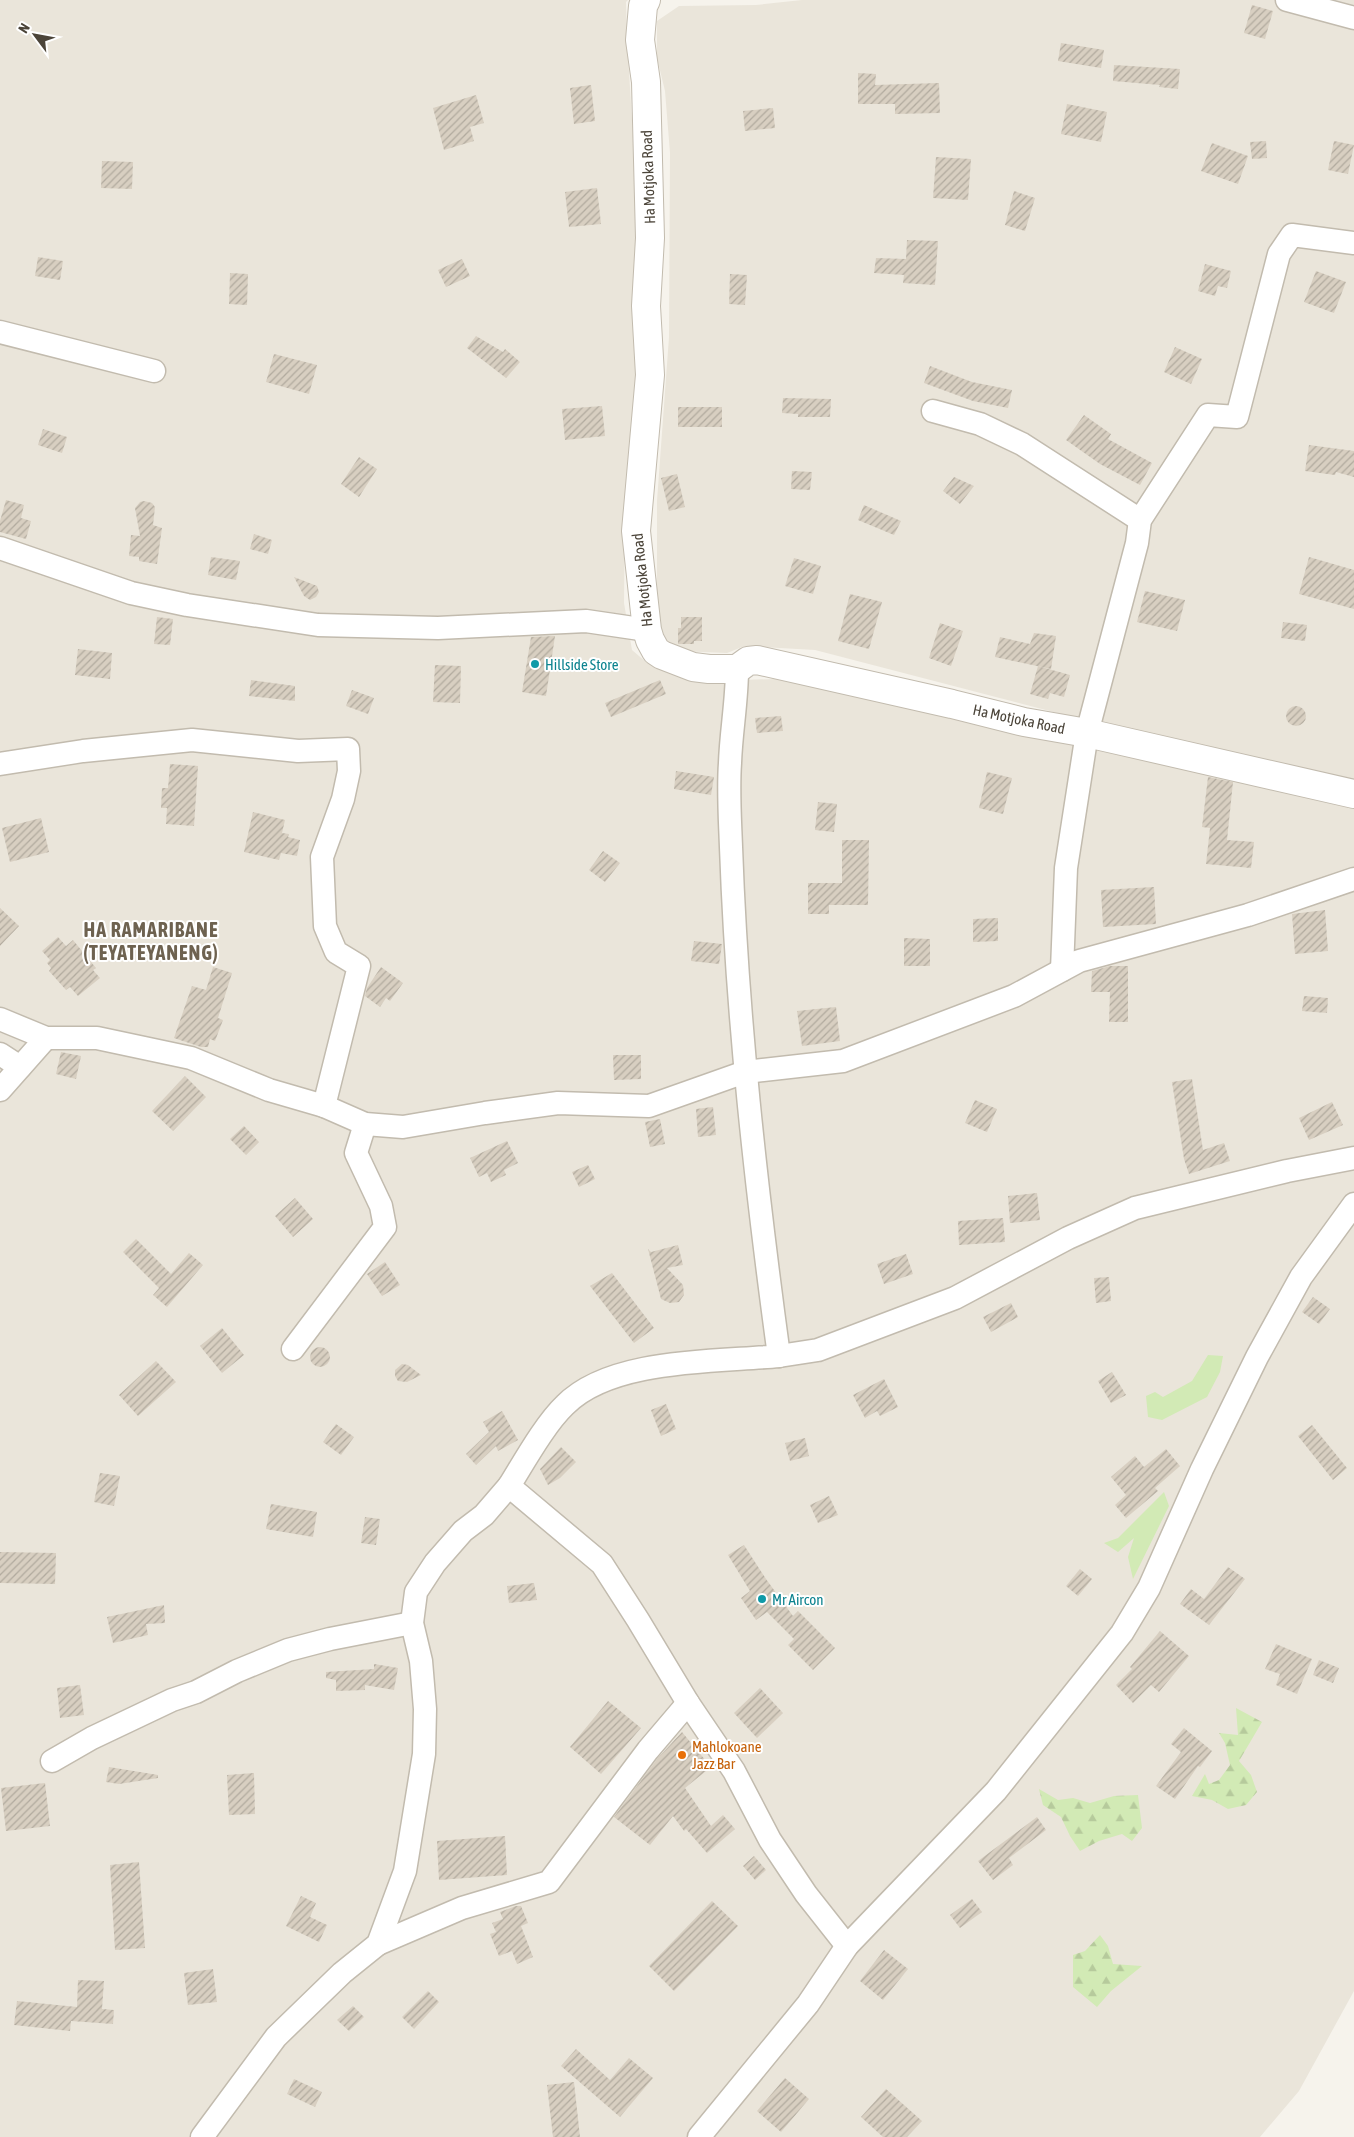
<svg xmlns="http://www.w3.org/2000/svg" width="1354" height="2137" font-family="'Asap Condensed',sans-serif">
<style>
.residential{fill:#eae5da}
.green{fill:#d2eab5}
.forest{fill:url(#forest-firs)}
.building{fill:url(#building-hatch)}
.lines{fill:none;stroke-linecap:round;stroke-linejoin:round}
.minor-casing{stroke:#c2bbae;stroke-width:25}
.tertiary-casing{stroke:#c2bbae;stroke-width:30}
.minor{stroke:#fff;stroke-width:22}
.tertiary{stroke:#fff;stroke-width:28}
.culture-dot{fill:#0f9aa8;stroke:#fff;stroke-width:2}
.food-dot{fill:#e8710a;stroke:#fff;stroke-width:2}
.labels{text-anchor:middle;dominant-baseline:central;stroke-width:4;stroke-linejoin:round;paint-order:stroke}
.street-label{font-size:15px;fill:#4b4439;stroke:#fff}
.culture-label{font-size:15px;fill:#0d838f;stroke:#fff;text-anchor:start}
.food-label{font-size:15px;fill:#c56008;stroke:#fff;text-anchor:start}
.district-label{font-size:20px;font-weight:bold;letter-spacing:1px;fill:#6e6250;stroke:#fff}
</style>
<defs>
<pattern id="forest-firs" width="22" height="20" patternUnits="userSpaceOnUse" patternTransform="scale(1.25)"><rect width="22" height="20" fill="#d2eab5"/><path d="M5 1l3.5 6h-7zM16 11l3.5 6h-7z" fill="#b6ca9c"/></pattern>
<pattern id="building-hatch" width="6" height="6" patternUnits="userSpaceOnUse" patternTransform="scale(1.25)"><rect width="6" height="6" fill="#d8cfc1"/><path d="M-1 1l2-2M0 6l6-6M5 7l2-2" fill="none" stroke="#b1aa9e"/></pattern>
</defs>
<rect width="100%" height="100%" fill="#f6f3ec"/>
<g class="residential">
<path d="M 0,0 L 628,0 L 626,2 L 627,40 L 635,168 L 638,395 L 625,503 L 624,603 L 632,650 L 646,662 L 709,681 L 775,679 L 855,693 L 1354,805 L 1354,1991 L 1299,2091 L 1260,2137 L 0,2137 Z"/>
<path d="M 802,0 L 1354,0 L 1354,781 L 1065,715 L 815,650 L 762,647 L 742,647 L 727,653 L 678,651 L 663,638 L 657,612 L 657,501 L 669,337 L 670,153 L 665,91 L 657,58 L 657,21 L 679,6 L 756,5 Z"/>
</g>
<g class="green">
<path d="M 1208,1355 L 1223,1356 L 1220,1372 L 1207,1397 L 1162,1420 L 1148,1417 L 1146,1396 L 1155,1392 L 1163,1397 L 1192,1381 Z"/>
<path d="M 1164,1492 L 1169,1506 L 1133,1579 L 1128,1557 L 1134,1538 L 1118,1552 L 1104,1543 L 1118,1538 Z"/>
</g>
<g class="forest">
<path d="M 1236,1708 L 1262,1722 L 1239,1761 L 1251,1775 L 1257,1792 L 1246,1805 L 1228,1809 L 1212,1800 L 1192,1796 L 1205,1774 L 1209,1784 L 1219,1780 L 1230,1765 L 1225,1743 L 1219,1733 L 1238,1735 Z"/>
<path d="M 1039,1789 L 1058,1800 L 1073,1798 L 1090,1803 L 1114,1796 L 1138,1795 L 1142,1828 L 1132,1841 L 1122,1834 L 1099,1841 L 1080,1851 L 1070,1836 L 1061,1817 L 1043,1805 Z"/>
<path d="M 1100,1935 L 1108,1946 L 1113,1964 L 1142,1966 L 1111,1991 L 1097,2007 L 1073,1987 L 1073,1955 L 1085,1951 Z"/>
</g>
<g class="building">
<path d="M 1252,5 L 1273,11 L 1265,39 L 1244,33 Z"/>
<path d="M 1061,43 L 1104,50 L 1101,68 L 1058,61 Z"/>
<path d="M 1114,65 L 1180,69 L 1178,89 L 1159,87 L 1160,85 L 1113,81 Z"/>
<path d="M 858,73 L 876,74 L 875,85 L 939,83 L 940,113 L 895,114 L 895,104 L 858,104 Z"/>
<path d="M 591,85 L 595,121 L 574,124 L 570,88 Z"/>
<path d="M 476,95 L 484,123 L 470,127 L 474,141 L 444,150 L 433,108 Z"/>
<path d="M 1067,104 L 1107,112 L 1101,142 L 1061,134 Z"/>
<path d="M 773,108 L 775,128 L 745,131 L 743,111 Z"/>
<path d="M 1266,141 L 1267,158 L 1252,159 L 1250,142 Z"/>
<path d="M 1334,141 L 1354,145 L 1348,174 L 1328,170 Z"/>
<path d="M 1212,143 L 1248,156 L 1238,184 L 1201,171 Z"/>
<path d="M 936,157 L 971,159 L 968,200 L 933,198 Z"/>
<path d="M 102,161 L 133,162 L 132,189 L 101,188 Z"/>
<path d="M 597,188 L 601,224 L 569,227 L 565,192 Z"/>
<path d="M 1014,191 L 1035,198 L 1025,231 L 1005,225 Z"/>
<path d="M 907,240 L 938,241 L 935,285 L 903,283 L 904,275 L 874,273 L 876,258 L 906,259 Z"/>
<path d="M 38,257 L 63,261 L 60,280 L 35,276 Z"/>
<path d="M 462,259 L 470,276 L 446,287 L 438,270 Z"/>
<path d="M 1205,264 L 1231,271 L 1227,288 L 1218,286 L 1215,296 L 1198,291 Z"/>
<path d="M 1316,271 L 1346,282 L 1334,313 L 1304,302 Z"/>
<path d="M 230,273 L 248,274 L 247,305 L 229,304 Z"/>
<path d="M 730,274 L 747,275 L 745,305 L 729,304 Z"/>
<path d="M 476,336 L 503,352 L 505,349 L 520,362 L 506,378 L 467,348 Z"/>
<path d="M 1175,347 L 1202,359 L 1191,384 L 1164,372 Z"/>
<path d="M 274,354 L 317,365 L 309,394 L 266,382 Z"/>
<path d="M 930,366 L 972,382 L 1012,390 L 1008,408 L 973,401 L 924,383 Z"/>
<path d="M 783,398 L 831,399 L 830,417 L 798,417 L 798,414 L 782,413 Z"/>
<path d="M 602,406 L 605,436 L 565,440 L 562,409 Z"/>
<rect x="678" y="407" width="44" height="20"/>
<path d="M 1084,415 L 1111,434 L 1108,439 L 1152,463 L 1140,485 L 1100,464 L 1066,440 Z"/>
<path d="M 43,429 L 67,437 L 62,453 L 38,445 Z"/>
<path d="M 1309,445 L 1354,451 L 1354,477 L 1336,472 L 1335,475 L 1305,471 Z"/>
<path d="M 359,457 L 377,469 L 359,497 L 341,484 Z"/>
<path d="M 792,471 L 812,472 L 810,490 L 791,489 Z"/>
<path d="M 677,474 L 685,507 L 669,511 L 661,478 Z"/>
<path d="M 954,477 L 974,486 L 960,504 L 943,491 Z"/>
<path d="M 6,500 L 24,505 L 21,518 L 31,521 L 26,539 L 0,532 L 0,521 Z"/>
<path d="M 144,501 L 152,503 L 155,507 L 153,525 L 162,528 L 157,564 L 139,561 L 139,557 L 129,556 L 131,535 L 140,536 L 135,508 L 140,502 Z"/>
<path d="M 864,505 L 901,521 L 894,535 L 858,520 Z"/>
<path d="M 254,534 L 272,540 L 268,554 L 250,549 Z"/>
<path d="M 211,557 L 240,561 L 236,580 L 208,575 Z"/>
<path d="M 1309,557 L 1354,570 L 1354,609 L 1299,594 Z"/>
<path d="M 794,558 L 821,566 L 813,594 L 785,586 Z"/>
<path d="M 294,577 L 317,586 L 319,592 L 316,597 L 310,600 L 304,596 Z"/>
<path d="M 1145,591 L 1185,600 L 1177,631 L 1137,622 Z"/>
<path d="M 850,594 L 882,602 L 869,649 L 838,641 Z"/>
<path d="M 157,617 L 173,619 L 170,645 L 154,644 Z"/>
<path d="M 681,617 L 702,617 L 702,641 L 694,641 L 694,644 L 678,644 L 678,628 L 681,628 Z"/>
<path d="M 1283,622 L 1307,625 L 1305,641 L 1281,638 Z"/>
<path d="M 940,623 L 963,631 L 951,666 L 929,658 Z"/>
<path d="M 1034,633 L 1056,636 L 1051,669 L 995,657 L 1000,637 L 1030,644 Z"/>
<path d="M 555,636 L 546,696 L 522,692 L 531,637 Z"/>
<path d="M 78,649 L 112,653 L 110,679 L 75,675 Z"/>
<path d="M 435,665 L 461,666 L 460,703 L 433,702 Z"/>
<path d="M 1038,666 L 1070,675 L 1064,697 L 1050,693 L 1048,699 L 1030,694 Z"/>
<path d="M 251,680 L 295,686 L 295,701 L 249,696 Z"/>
<path d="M 660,680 L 666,694 L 611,717 L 605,703 Z"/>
<path d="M 352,690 L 374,698 L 368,714 L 346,706 Z"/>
<circle cx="1296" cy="716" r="10"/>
<path d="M 781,716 L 783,731 L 757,733 L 755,718 Z"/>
<path d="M 170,764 L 198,766 L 194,826 L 166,824 L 167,808 L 161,808 L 162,788 L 168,788 Z"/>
<path d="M 676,771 L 714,777 L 711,795 L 674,789 Z"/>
<path d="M 987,772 L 1012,778 L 1003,814 L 979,808 Z"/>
<path d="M 1208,777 L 1233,782 L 1227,840 L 1254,842 L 1251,868 L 1206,864 L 1210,828 L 1202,827 Z"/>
<path d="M 818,802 L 837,804 L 834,832 L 815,830 Z"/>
<path d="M 253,812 L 285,820 L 282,833 L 289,834 L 288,837 L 300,840 L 297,856 L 281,853 L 279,860 L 244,852 Z"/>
<path d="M 41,818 L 49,852 L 10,862 L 2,828 Z"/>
<path d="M 842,840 L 869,840 L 868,905 L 829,905 L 829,914 L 808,914 L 808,883 L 842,883 Z"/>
<path d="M 603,851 L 620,863 L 605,882 L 589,870 Z"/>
<path d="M 1154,887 L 1156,924 L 1103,927 L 1101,890 Z"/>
<path d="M 0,908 L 19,926 L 0,946 Z"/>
<path d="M 1325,910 L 1328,951 L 1295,954 L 1292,914 Z"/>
<path d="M 998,918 L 998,941 L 973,942 L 973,919 Z"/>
<path d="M 58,937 L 66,946 L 73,940 L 96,968 L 93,970 L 100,978 L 78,996 L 70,987 L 66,990 L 49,971 L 51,968 L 47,963 L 50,960 L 42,951 Z"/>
<path d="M 904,938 L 930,939 L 930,966 L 904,966 Z"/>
<path d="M 694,941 L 722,944 L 719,964 L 691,961 Z"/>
<path d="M 1110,966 L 1128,966 L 1128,1022 L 1109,1022 L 1110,992 L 1091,992 L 1092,971 Z"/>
<path d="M 213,967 L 232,973 L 218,1018 L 223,1020 L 215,1041 L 210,1039 L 208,1047 L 201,1047 L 174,1038 L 192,986 L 206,990 Z"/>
<path d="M 381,967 L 403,983 L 390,1001 L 386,998 L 380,1007 L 365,996 L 367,988 Z"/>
<path d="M 1304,996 L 1328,998 L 1327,1013 L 1302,1011 Z"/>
<path d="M 836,1007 L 840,1041 L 802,1046 L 797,1011 Z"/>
<path d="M 61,1052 L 81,1056 L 76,1079 L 56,1074 Z"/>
<path d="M 613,1055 L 641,1055 L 641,1079 L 614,1080 Z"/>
<path d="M 185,1076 L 206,1097 L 173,1131 L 152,1111 Z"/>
<path d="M 1192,1079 L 1203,1150 L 1224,1143 L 1230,1161 L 1189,1174 L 1184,1159 L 1172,1082 Z"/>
<path d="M 975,1100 L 997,1109 L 987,1132 L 965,1123 Z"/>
<path d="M 1332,1102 L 1343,1125 L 1309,1140 L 1299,1118 Z"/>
<path d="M 713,1107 L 716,1135 L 698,1137 L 696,1109 Z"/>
<path d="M 660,1119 L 665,1144 L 650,1147 L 645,1122 Z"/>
<path d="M 244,1126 L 259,1142 L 246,1155 L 230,1139 Z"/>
<path d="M 507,1141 L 518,1163 L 504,1170 L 506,1175 L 491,1182 L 487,1173 L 479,1177 L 470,1158 Z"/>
<path d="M 588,1165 L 595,1179 L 579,1187 L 572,1172 Z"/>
<path d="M 1037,1193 L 1040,1220 L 1010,1223 L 1008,1196 Z"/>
<path d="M 295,1198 L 313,1219 L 293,1237 L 275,1216 Z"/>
<path d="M 1003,1218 L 1005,1242 L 959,1245 L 958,1221 Z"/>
<path d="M 136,1239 L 171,1274 L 189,1253 L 203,1265 L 167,1307 L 153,1295 L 159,1288 L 123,1252 Z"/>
<path d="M 678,1245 L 683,1265 L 667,1268 L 683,1285 L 684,1295 L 679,1302 L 670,1303 L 661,1299 L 648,1249 L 651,1252 Z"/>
<path d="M 906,1254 L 913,1274 L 884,1284 L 877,1264 Z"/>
<path d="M 385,1262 L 400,1285 L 382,1296 L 367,1274 Z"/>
<path d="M 612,1273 L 654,1328 L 634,1343 L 590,1286 Z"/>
<path d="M 1109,1277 L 1111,1301 L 1096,1303 L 1094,1278 Z"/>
<path d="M 1313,1297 L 1330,1309 L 1319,1324 L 1302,1312 Z"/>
<path d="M 1011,1303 L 1018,1317 L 991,1332 L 983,1317 Z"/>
<path d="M 222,1328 L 244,1355 L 222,1373 L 200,1346 Z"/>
<circle cx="320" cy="1357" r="10"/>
<path d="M 156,1361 L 176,1382 L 138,1416 L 119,1395 Z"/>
<path d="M 402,1364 L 408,1365 L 421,1375 L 407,1382 L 398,1381 L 395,1376 L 395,1370 Z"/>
<path d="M 1112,1372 L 1126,1395 L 1111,1403 L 1098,1381 Z"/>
<path d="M 884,1379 L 898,1407 L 880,1416 L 877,1411 L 865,1418 L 853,1395 Z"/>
<path d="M 666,1404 L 676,1429 L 661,1436 L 651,1410 Z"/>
<path d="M 502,1411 L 518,1440 L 498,1451 L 496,1446 L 476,1465 L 466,1454 L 489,1432 L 483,1422 Z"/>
<path d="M 336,1424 L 354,1437 L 341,1455 L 323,1442 Z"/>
<path d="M 1312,1425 L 1347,1468 L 1333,1480 L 1298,1436 Z"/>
<path d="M 805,1438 L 809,1456 L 790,1461 L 785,1443 Z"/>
<path d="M 561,1447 L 576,1462 L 560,1478 L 548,1485 L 540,1469 Z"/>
<path d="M 1166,1449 L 1180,1466 L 1155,1488 L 1158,1491 L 1126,1518 L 1115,1505 L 1126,1495 L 1111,1477 L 1135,1456 L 1144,1467 Z"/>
<path d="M 100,1473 L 120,1476 L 114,1506 L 94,1502 Z"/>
<path d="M 829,1496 L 838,1515 L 818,1523 L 810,1505 Z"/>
<path d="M 271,1504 L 317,1512 L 313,1537 L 266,1529 Z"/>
<path d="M 365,1517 L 380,1519 L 376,1545 L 361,1543 Z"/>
<path d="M 744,1545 L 766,1579 L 793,1616 L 798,1611 L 835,1648 L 813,1670 L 788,1645 L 794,1639 L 767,1612 L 756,1620 L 741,1598 L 750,1591 L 728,1555 Z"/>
<path d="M 0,1552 L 56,1553 L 55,1584 L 0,1583 Z"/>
<path d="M 1228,1567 L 1245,1579 L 1209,1625 L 1180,1604 L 1191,1589 L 1204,1599 Z"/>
<path d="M 1080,1569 L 1092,1579 L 1078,1596 L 1066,1586 Z"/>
<path d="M 534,1583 L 537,1600 L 509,1603 L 507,1586 Z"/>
<path d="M 164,1605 L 165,1623 L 146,1624 L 148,1635 L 113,1643 L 107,1617 Z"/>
<path d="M 1160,1631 L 1189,1656 L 1159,1692 L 1151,1685 L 1133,1703 L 1116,1685 L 1132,1669 L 1130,1667 Z"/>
<path d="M 1276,1644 L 1312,1659 L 1297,1694 L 1276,1685 L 1280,1674 L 1265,1669 Z"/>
<path d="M 1319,1660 L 1339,1668 L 1333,1683 L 1313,1675 Z"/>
<path d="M 374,1664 L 398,1668 L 394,1690 L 365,1685 L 365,1690 L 336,1691 L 336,1680 L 326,1678 L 326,1672 L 374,1669 Z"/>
<path d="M 80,1685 L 84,1715 L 60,1718 L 57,1688 Z"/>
<path d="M 760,1688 L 783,1713 L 757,1738 L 734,1713 Z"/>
<path d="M 608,1701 L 641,1728 L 601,1774 L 570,1747 Z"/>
<path d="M 1184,1728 L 1212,1751 L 1200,1767 L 1198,1766 L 1175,1799 L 1156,1786 L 1181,1752 L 1171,1744 Z"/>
<path d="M 682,1732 L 711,1767 L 685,1788 L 711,1826 L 723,1815 L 735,1829 L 707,1853 L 686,1829 L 684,1831 L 673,1816 L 650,1845 L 614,1817 L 658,1758 Z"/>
<path d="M 109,1767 L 158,1775 L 158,1778 L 119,1784 L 106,1782 Z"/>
<path d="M 254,1773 L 255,1814 L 229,1815 L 227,1775 Z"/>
<path d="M 45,1783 L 50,1826 L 6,1831 L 1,1788 Z"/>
<path d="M 1037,1817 L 1046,1830 L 1009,1858 L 1013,1865 L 993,1880 L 978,1861 Z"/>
<path d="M 505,1836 L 507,1875 L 439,1880 L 437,1841 Z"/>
<path d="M 754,1856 L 766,1870 L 755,1880 L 743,1866 Z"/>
<path d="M 139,1862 L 145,1948 L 115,1950 L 110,1865 Z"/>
<path d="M 301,1896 L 316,1903 L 310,1917 L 327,1925 L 319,1942 L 286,1926 Z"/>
<path d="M 972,1899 L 982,1912 L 960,1928 L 950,1915 Z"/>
<path d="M 712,1901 L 738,1926 L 674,1991 L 649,1966 Z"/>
<path d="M 516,1906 L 521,1906 L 528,1923 L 521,1926 L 533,1957 L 517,1964 L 512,1951 L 499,1956 L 490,1934 L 496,1932 L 492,1923 L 503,1919 L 500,1912 Z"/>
<path d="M 884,1950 L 908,1969 L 883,2000 L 860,1981 Z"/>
<path d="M 213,1969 L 217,2002 L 188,2005 L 184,1973 Z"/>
<path d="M 78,1980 L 104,1981 L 102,2009 L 114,2010 L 113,2024 L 71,2021 L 70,2031 L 14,2025 L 17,2001 L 77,2007 Z"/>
<path d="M 428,1991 L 439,2002 L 414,2029 L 402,2017 Z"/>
<path d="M 353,2006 L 364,2017 L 349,2031 L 337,2020 Z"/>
<path d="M 576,2049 L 610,2080 L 629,2058 L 653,2078 L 620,2117 L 561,2066 Z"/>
<path d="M 785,2078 L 809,2099 L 781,2132 L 757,2111 Z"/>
<path d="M 294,2079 L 322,2092 L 315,2107 L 287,2094 Z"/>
<path d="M 574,2082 L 580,2137 L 553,2137 L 547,2085 Z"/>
<path d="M 886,2089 L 922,2121 L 907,2137 L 883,2137 L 861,2117 Z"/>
</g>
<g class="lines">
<defs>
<g id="minor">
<path d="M 1287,0 L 1354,18"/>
<path d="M 0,332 L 154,371"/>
<path d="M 933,411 L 980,424 L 1022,444 L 1140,520"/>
<path d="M 0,548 L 131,593 L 187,605 L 318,625 L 438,628 L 586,621 L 647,630"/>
<path d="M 737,669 C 737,701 731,732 730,763 C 728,791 730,819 731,847 C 737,1017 756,1187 779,1356 C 717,1362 611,1358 565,1405 C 545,1424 524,1462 509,1486 L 602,1564 L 638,1620 L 688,1703 L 734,1771 L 770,1840 L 806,1894 L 847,1946"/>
<path d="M 0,764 L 83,751 L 192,740 L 298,751 L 348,749 L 349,771 L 343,799 L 322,857 L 325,926 L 336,952 L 359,966 L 324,1106"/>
<path d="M 1062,970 L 1066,868 L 1087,733 L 1137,543 L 1140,520 L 1208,415 L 1237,417 L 1279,254 L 1292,235 L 1354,243"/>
<path d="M 0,1019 L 46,1038 L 97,1038 L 191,1058 L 269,1090 L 324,1106 L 365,1124 L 403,1127 L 485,1113 L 558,1103 L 649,1106 L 745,1072 L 843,1061 L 1014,996 L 1079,961 L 1248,915 L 1354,879"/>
<path d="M 0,1054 L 20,1067"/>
<path d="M 0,1090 L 46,1038"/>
<path d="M 293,1349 L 385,1227 L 381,1206 L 356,1153 L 365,1124"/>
<path d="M 779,1356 L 818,1350 L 955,1298 L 1068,1238 L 1135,1208 L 1287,1171 L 1354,1158"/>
<path d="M 52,1761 L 92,1738 L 172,1700 L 196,1692 L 237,1671 L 288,1650 L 330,1639 L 412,1623"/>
<path d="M 378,1944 L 462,1908 L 549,1882 L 648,1750 L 688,1703"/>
<path d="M 202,2137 L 276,2037 L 342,1973 L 378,1944 L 405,1871 L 424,1754 L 425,1709 L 421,1661 L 412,1623 L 416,1592 L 435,1563 L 463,1531 L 484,1515 L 509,1486"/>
<path d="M 699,2137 L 808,2004 L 847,1946 L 996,1791 L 1122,1633 L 1149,1588 L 1202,1469 L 1257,1357 L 1301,1277 L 1354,1204"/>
</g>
<path id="tertiary" d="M 646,0 L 643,6 L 640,40 L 646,82 L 650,238 L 646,306 L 650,375 L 636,531 L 647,630 L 650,640 L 656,651 L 662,655 L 693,667 L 709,669 L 737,669 L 748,661 L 757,660 L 952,704 L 1024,722 L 1087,733 L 1354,794"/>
</defs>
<use href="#minor" class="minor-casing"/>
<use href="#tertiary" class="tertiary-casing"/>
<use href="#minor" class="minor"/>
<use href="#tertiary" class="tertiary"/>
</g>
<g class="culture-dot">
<circle cx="535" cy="664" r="5"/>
<circle cx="762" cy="1599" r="5"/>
</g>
<circle class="food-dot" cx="682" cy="1755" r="5"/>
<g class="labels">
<g class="street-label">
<text transform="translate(648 177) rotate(-92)">Ha Motjoka Road</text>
<text transform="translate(642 580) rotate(-96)">Ha Motjoka Road</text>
<text transform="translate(1019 719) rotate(12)">Ha Motjoka Road</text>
</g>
<g class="culture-label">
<text x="545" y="664">Hillside Store</text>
<text x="772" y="1599">Mr Aircon</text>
</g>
<g class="food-label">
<text x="692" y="1746">Mahlokoane<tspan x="692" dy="17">Jazz Bar</tspan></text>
</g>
<g class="district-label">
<text x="151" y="929">HA RAMARIBANE<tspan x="151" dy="23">(TEYATEYANENG)</tspan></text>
</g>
</g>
<g transform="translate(35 35) rotate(302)" stroke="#ffffff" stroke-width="4" paint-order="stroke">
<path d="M0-4L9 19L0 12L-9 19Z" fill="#4b4439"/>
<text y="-8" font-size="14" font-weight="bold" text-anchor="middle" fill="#4b4439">N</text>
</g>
</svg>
